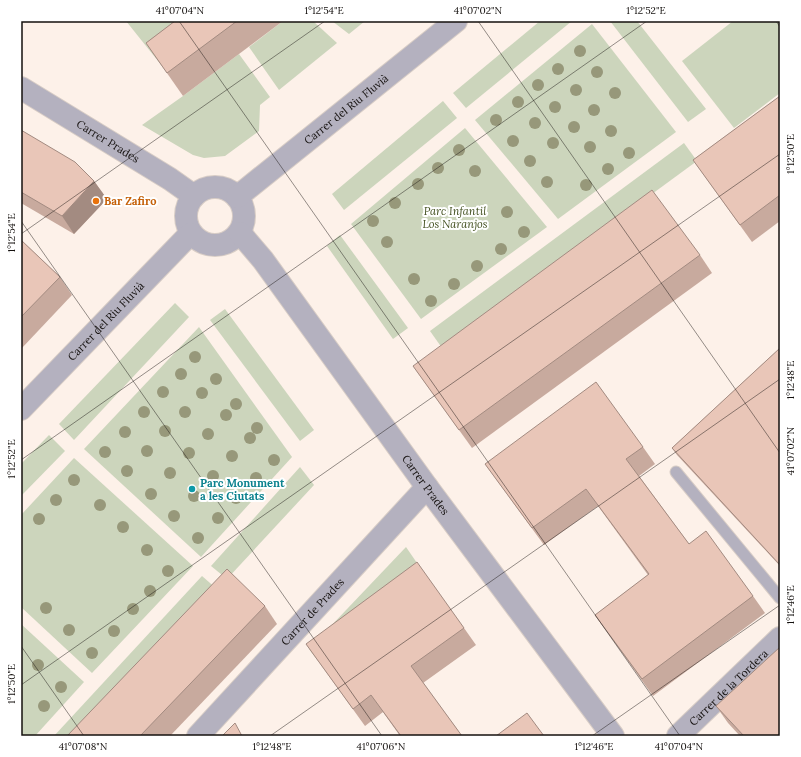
<svg xmlns="http://www.w3.org/2000/svg" width="801" height="757" font-family="Lora,serif">
<style>
.green{fill:#ccd5bc}
.lines{fill:none;stroke-linecap:round;stroke-linejoin:round}
.lane-casing{stroke:#d8cdc6;stroke-width:13}
.street-casing{stroke:#d8cdc6;stroke-width:24}
.lane{stroke:#b4b1bf;stroke-width:11}
.street{stroke:#b4b1bf;stroke-width:22}
.tree{fill:#97987a}
.wall{fill:#c8aa9e}
.shaded-wall{fill:#a38b81}
.building{fill:#e9c6b8;stroke:#a38b81}
.ticks{fill:none;stroke:#14100e;stroke-width:1;stroke-opacity:0.45}
.food-dot{fill:#e8710a;stroke:#fff;stroke-width:1.5}
.culture-dot{fill:#0f9aa8;stroke:#fff;stroke-width:1.5}
.labels{text-anchor:middle;dominant-baseline:central;stroke-width:4;stroke-linejoin:round;paint-order:stroke}
.street-label{font-size:11px;fill:#14100e;stroke:#fff}
.food-label{font-size:11px;font-weight:bold;fill:#c56008;stroke:#fff;text-anchor:start}
.park-label{font-size:11px;font-style:italic;fill:#435020;stroke:#fff}
.culture-label{font-size:11px;font-weight:bold;fill:#0d838f;stroke:#fff;text-anchor:start}
.neatline{fill:none;stroke:#14100e;stroke-width:1.5}
.ticks-label{font-size:10px;text-anchor:middle;fill:#14100e}
</style>
<rect width="100%" height="100%" fill="#fdf1e9"/>
<g class="green">
<path d="M 126,21 L 213,21 L 216,25 L 162,66 Z"/>
<path d="M 283,21 L 313,21 L 337,43 L 279,90 L 249,47 Z"/>
<path d="M 332,21 L 365,21 L 349,34 Z"/>
<path d="M 540,21 L 572,21 L 466,108 L 453,93 Z"/>
<path d="M 610,21 L 637,21 L 706,109 L 688,122 Z"/>
<path d="M 733,21 L 780,21 L 780,93 L 734,128 L 682,61 Z"/>
<path d="M 592,24 L 676,132 L 558,219 L 475,120 Z"/>
<path d="M 239,54 L 270,97 L 260,105 L 259,131 L 225,156 L 204,158 L 193,155 L 142,125 L 183,96 Z"/>
<path d="M 443,101 L 457,118 L 344,210 L 332,194 Z"/>
<path d="M 465,128 L 547,227 L 421,319 L 351,224 Z"/>
<path d="M 684,143 L 697,161 L 442,348 L 430,331 Z"/>
<path d="M 340,235 L 408,328 L 393,339 L 327,246 Z"/>
<path d="M 175,303 L 189,317 L 74,440 L 59,424 Z"/>
<path d="M 225,309 L 314,430 L 300,441 L 210,320 Z"/>
<path d="M 199,327 L 292,457 L 201,557 L 84,449 Z"/>
<path d="M 49,435 L 65,451 L 21,496 L 21,464 Z"/>
<path d="M 74,458 L 193,566 L 92,673 L 21,607 L 21,515 Z"/>
<path d="M 300,467 L 314,485 L 227,579 L 211,566 Z"/>
<path d="M 406,547 L 428,579 L 318,661 L 309,649 Z"/>
<path d="M 202,576 L 218,590 L 83,736 L 54,736 Z"/>
<path d="M 21,624 L 84,682 L 35,736 L 21,736 Z"/>
</g>
<g class="lines">
<defs>
<path id="lane" d="M 676,472 L 780,598"/>
<g id="street">
<path id="s1" d="M 21,88 L 170,179 L 194,196"/>
<circle cx="215" cy="216" r="29"/>
<path id="s2" d="M 237,197 L 456,21"/>
<path id="s3" d="M 240,233 L 263,260 L 427,487 L 613,736"/>
<path id="s4" d="M 21,409 L 190,234"/>
<path id="s5" d="M 198,736 L 427,487"/>
<path id="s6" d="M 678,736 L 780,638"/>
</g>
</defs>
<use href="#lane" class="lane-casing"/>
<use href="#street" class="street-casing"/>
<use href="#lane" class="lane"/>
<use href="#street" class="street"/>
</g>
<g class="tree">
<circle cx="580" cy="51" r="6"/>
<circle cx="558" cy="69" r="6"/>
<circle cx="597" cy="72" r="6"/>
<circle cx="538" cy="85" r="6"/>
<circle cx="576" cy="90" r="6"/>
<circle cx="615" cy="93" r="6"/>
<circle cx="518" cy="102" r="6"/>
<circle cx="555" cy="107" r="6"/>
<circle cx="594" cy="110" r="6"/>
<circle cx="496" cy="120" r="6"/>
<circle cx="535" cy="123" r="6"/>
<circle cx="574" cy="127" r="6"/>
<circle cx="611" cy="131" r="6"/>
<circle cx="513" cy="141" r="6"/>
<circle cx="553" cy="143" r="6"/>
<circle cx="590" cy="147" r="6"/>
<circle cx="459" cy="150" r="6"/>
<circle cx="629" cy="153" r="6"/>
<circle cx="530" cy="161" r="6"/>
<circle cx="438" cy="168" r="6"/>
<circle cx="608" cy="169" r="6"/>
<circle cx="475" cy="171" r="6"/>
<circle cx="547" cy="182" r="6"/>
<circle cx="418" cy="184" r="6"/>
<circle cx="586" cy="185" r="6"/>
<circle cx="395" cy="203" r="6"/>
<circle cx="507" cy="212" r="6"/>
<circle cx="373" cy="221" r="6"/>
<circle cx="524" cy="232" r="6"/>
<circle cx="387" cy="242" r="6"/>
<circle cx="501" cy="249" r="6"/>
<circle cx="477" cy="266" r="6"/>
<circle cx="414" cy="279" r="6"/>
<circle cx="454" cy="284" r="6"/>
<circle cx="431" cy="301" r="6"/>
<circle cx="195" cy="357" r="6"/>
<circle cx="181" cy="374" r="6"/>
<circle cx="216" cy="379" r="6"/>
<circle cx="163" cy="392" r="6"/>
<circle cx="202" cy="393" r="6"/>
<circle cx="236" cy="404" r="6"/>
<circle cx="144" cy="412" r="6"/>
<circle cx="185" cy="412" r="6"/>
<circle cx="226" cy="415" r="6"/>
<circle cx="257" cy="428" r="6"/>
<circle cx="165" cy="431" r="6"/>
<circle cx="125" cy="432" r="6"/>
<circle cx="208" cy="434" r="6"/>
<circle cx="250" cy="438" r="6"/>
<circle cx="147" cy="451" r="6"/>
<circle cx="105" cy="452" r="6"/>
<circle cx="189" cy="453" r="6"/>
<circle cx="232" cy="456" r="6"/>
<circle cx="274" cy="460" r="6"/>
<circle cx="127" cy="471" r="6"/>
<circle cx="170" cy="473" r="6"/>
<circle cx="213" cy="476" r="6"/>
<circle cx="256" cy="478" r="6"/>
<circle cx="74" cy="480" r="6"/>
<circle cx="151" cy="494" r="6"/>
<circle cx="194" cy="496" r="6"/>
<circle cx="236" cy="498" r="6"/>
<circle cx="56" cy="500" r="6"/>
<circle cx="100" cy="505" r="6"/>
<circle cx="174" cy="516" r="6"/>
<circle cx="218" cy="518" r="6"/>
<circle cx="39" cy="519" r="6"/>
<circle cx="123" cy="527" r="6"/>
<circle cx="198" cy="538" r="6"/>
<circle cx="147" cy="550" r="6"/>
<circle cx="168" cy="571" r="6"/>
<circle cx="150" cy="591" r="6"/>
<circle cx="46" cy="608" r="6"/>
<circle cx="133" cy="609" r="6"/>
<circle cx="69" cy="630" r="6"/>
<circle cx="114" cy="631" r="6"/>
<circle cx="92" cy="653" r="6"/>
<circle cx="38" cy="665" r="6"/>
<circle cx="61" cy="687" r="6"/>
<circle cx="44" cy="706" r="6"/>
</g>
<g class="wall">
<path d="M 175,21 L 283,21 L 183,96 L 146,43 Z"/>
<path d="M 780,96 L 780,221 L 752,242 L 693,160 Z"/>
<path d="M 21,130 L 94,181 L 107,199 L 74,234 L 21,203 Z"/>
<path d="M 21,240 L 60,277 L 72,295 L 21,349 Z"/>
<path d="M 700,255 L 712,273 L 472,448 L 413,366 Z"/>
<path d="M 780,348 L 780,566 L 677,455 L 672,448 Z"/>
<path d="M 643,447 L 655,464 L 639,476 L 689,544 L 753,596 L 765,613 L 653,696 L 595,615 L 648,575 L 598,506 L 544,545 L 485,464 Z"/>
<path d="M 265,606 L 277,624 L 170,736 L 67,736 Z"/>
<path d="M 464,628 L 476,645 L 423,683 L 462,736 L 400,736 L 383,712 L 365,726 L 306,644 Z"/>
<path d="M 716,706 L 780,736 L 740,736 L 728,723 Z"/>
</g>
<path class="shaded-wall" d="M 94,181 L 107,199 L 74,234 L 62,216 Z"/>
<g class="building">
<path d="M 175,21 L 237,21 L 167,73 L 146,43 Z"/>
<path d="M 780,96 L 780,195 L 740,225 L 693,160 Z"/>
<path d="M 21,130 L 75,162 L 94,181 L 62,216 L 21,192 Z"/>
<path d="M 652,190 L 700,255 L 459,430 L 413,366 Z"/>
<path d="M 21,240 L 60,277 L 21,317 Z"/>
<path d="M 780,348 L 780,565 L 672,448 Z"/>
<path d="M 596,382 L 643,447 L 626,459 L 689,544 L 706,531 L 753,596 L 642,679 L 595,615 L 649,574 L 586,489 L 532,528 L 485,464 Z"/>
<path d="M 417,562 L 464,628 L 411,666 L 462,736 L 401,736 L 371,695 L 353,709 L 306,644 Z"/>
<path d="M 227,569 L 265,606 L 140,736 L 67,736 Z"/>
<path d="M 780,647 L 780,736 L 744,736 L 716,706 Z"/>
<path d="M 527,713 L 544,736 L 496,736 Z"/>
<path d="M 235,723 L 242,736 L 222,736 Z"/>
</g>
<path class="ticks" d="M 179,21 L 680,736M 478,21 L 780,453M 776,21 L 780,27M 21,221 L 382,736M 21,234 L 325,21M 21,460 L 647,21M 21,646 L 84,736M 21,685 L 780,154M 270,736 L 780,379M 592,736 L 780,605"/>
<circle class="food-dot" cx="96" cy="201" r="4"/>
<circle class="culture-dot" cx="192" cy="489" r="4"/>
<g class="labels">
<g class="street-label">
<text stroke="none"><textPath href="#s2" startOffset="140">Carrer del Riu Fluvià</textPath></text>
<text stroke="none"><textPath href="#s1" startOffset="102">Carrer Prades</textPath></text>
<text stroke="none"><textPath href="#s4" startOffset="122">Carrer del Riu Fluvià</textPath></text>
<text stroke="none"><textPath href="#s3" startOffset="313">Carrer Prades</textPath></text>
<text stroke="none"><textPath href="#s5" startOffset="169">Carrer de Prades</textPath></text>
<text stroke="none"><textPath href="#s6" startOffset="70">Carrer de la Tordera</textPath></text>
</g>
<g class="food-label">
<text x="104" y="201">Bar Zafiro</text>
</g>
<g class="park-label">
<text x="455" y="211">Parc Infantil<tspan x="455" dy="13">Los Naranjos</tspan></text>
</g>
<g class="culture-label">
<text x="200" y="483">Parc Monument<tspan x="200" dy="13">a les Ciutats</tspan></text>
</g>
</g>
<rect width="801" height="757" fill="none" stroke="#ffffff" stroke-width="44"/>
<rect x="22" y="22" width="757" height="713" class="neatline"/>
<g class="ticks-label">
<text x="180" y="14">41°07'04"N</text>
<text x="324" y="14">1°12'54"E</text>
<text x="478" y="14">41°07'02"N</text>
<text x="646" y="14">1°12'52"E</text>
<text transform="translate(790 154) rotate(-90)" y="4">1°12'50"E</text>
<text transform="translate(11 233) rotate(-90)" y="4">1°12'54"E</text>
<text transform="translate(790 380) rotate(-90)" y="4">1°12'48"E</text>
<text transform="translate(790 451) rotate(-90)" y="4">41°07'02"N</text>
<text transform="translate(11 459) rotate(-90)" y="4">1°12'52"E</text>
<text transform="translate(790 605) rotate(-90)" y="4">1°12'46"E</text>
<text transform="translate(11 684) rotate(-90)" y="4">1°12'50"E</text>
<text x="83" y="750">41°07'08"N</text>
<text x="272" y="750">1°12'48"E</text>
<text x="381" y="750">41°07'06"N</text>
<text x="594" y="750">1°12'46"E</text>
<text x="679" y="750">41°07'04"N</text>
</g>
</svg>
